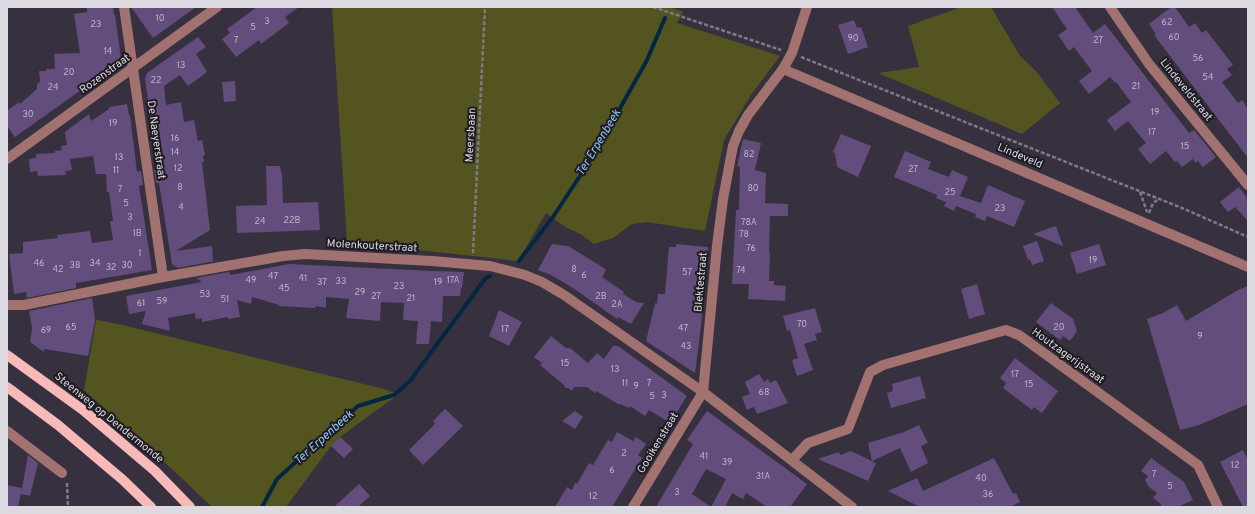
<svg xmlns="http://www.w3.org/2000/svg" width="1255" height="514" font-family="Overpass,sans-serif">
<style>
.green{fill:#53541f}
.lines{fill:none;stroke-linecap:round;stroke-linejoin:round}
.stream{stroke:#042741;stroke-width:4}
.building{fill:#634d7c;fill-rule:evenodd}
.path{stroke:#7e7a85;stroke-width:2.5;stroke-dasharray:4 2;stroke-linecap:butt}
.minor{stroke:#a27270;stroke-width:10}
.major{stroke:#f7bab8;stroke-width:10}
.labels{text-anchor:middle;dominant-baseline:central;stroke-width:4;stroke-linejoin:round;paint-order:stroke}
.number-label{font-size:9px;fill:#beb6c8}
.street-label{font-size:11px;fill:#dcd9e1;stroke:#1d1b21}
.water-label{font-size:12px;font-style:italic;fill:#93c7f6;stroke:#1d1b21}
</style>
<rect width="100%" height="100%" fill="#37313f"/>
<g class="green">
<path d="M 332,7 L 670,7 L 683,12 L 677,23 L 780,56 L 751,95 L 724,140 L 705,231 L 647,222 L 632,224 L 613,238 L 594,244 L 582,235 L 564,226 L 546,213 L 518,261 L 347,242 Z"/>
<path d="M 961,7 L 991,7 L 1020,56 L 1036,71 L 1060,103 L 1022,134 L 878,73 L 919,67 L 908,26 Z"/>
<path d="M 96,320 L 118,324 L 380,388 L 399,394 L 340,437 L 331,446 L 286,507 L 212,507 L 173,470 L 84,390 Z"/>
</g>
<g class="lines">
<g class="stream">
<path d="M 519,261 L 553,217 L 595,153 L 647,60 L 665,18"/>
<path d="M 262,507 L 277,479 L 358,406 L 394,395 L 410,381 L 485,279 L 490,276"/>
</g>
</g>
<g class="building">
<path d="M 87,7 L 113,7 L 114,15 L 115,15 L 121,59 L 119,63 L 15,137 L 7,126 L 7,111 L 19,102 L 20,104 L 37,89 L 37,84 L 40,82 L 39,71 L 46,71 L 46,69 L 55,69 L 54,54 L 80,53 L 74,14 L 87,12 Z"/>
<path d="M 131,7 L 196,7 L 153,38 Z"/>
<path d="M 257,7 L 299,7 L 285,17 L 289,23 L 261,44 L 259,40 L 236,57 L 222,39 L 230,33 L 227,29 Z"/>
<path d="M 1052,7 L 1075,7 L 1093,33 L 1105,24 L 1189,133 L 1194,130 L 1216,157 L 1203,167 L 1198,161 L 1196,163 L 1193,159 L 1182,167 L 1177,161 L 1175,162 L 1166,151 L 1150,164 L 1138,149 L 1146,143 L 1128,121 L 1115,131 L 1107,120 L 1131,102 L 1116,82 L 1115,83 L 1110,77 L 1089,94 L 1079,81 L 1092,71 L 1074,47 L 1069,51 L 1058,35 L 1067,29 Z"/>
<path d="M 1171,7 L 1175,7 L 1189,27 L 1195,23 L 1202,33 L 1206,30 L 1233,65 L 1227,69 L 1232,75 L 1222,82 L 1238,103 L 1242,100 L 1248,109 L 1248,158 L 1154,35 L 1156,34 L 1149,24 Z"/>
<path d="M 854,20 L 857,28 L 861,27 L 868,47 L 848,54 L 838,25 Z"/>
<path d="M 198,37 L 206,47 L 196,54 L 207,72 L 188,86 L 180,75 L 164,86 L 166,105 L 181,102 L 184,122 L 194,120 L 198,141 L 202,140 L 205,155 L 203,156 L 204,162 L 202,162 L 210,230 L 176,251 L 212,246 L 213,261 L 220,260 L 178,268 L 172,264 L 159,183 L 156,183 L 154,170 L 158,169 L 145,79 L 147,73 Z"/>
<path d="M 235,81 L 236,101 L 224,102 L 222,82 Z"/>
<path d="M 127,104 L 129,115 L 130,115 L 137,172 L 141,171 L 143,185 L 139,186 L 152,270 L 76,283 L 76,288 L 27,298 L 26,292 L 14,294 L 9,254 L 23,253 L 23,242 L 58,238 L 57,235 L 90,231 L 92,243 L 113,240 L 110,221 L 113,221 L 109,192 L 107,192 L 106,174 L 96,174 L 93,156 L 70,159 L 72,170 L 65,171 L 66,175 L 38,176 L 37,171 L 30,172 L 29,159 L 36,158 L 36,154 L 55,153 L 55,151 L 62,150 L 61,146 L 67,145 L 65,132 L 89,114 L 91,121 L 109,109 L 109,107 Z"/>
<path d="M 841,134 L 871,146 L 858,177 L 837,167 L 835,153 L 833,152 Z"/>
<path d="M 743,139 L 761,143 L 755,170 L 766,173 L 765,203 L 788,204 L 788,216 L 770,216 L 769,252 L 770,252 L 769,281 L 774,281 L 774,285 L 786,286 L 785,301 L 748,299 L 749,284 L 732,284 L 736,210 L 739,210 L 740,167 L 737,166 Z"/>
<path d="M 905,151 L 931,162 L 928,169 L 949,177 L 952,170 L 968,177 L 960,196 L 981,203 L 988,185 L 1025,201 L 1014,227 L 987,216 L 985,221 L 975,217 L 976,214 L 956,206 L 954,211 L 944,206 L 946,202 L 936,198 L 937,195 L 894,177 Z"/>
<path d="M 266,166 L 280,166 L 281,173 L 282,173 L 283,203 L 318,202 L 320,230 L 237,233 L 236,206 L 267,205 Z"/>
<path d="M 1239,187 L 1248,199 L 1248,221 L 1235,207 L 1228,212 L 1220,202 Z"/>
<path d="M 1056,226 L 1063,246 L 1033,234 Z"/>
<path d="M 1037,241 L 1044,261 L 1032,265 L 1030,259 L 1028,260 L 1023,246 Z"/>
<path d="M 552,244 L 568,246 L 599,265 L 606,270 L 602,277 L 624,292 L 623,294 L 636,302 L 644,303 L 631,324 L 618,317 L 617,319 L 570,286 L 551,275 L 538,270 Z"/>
<path d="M 676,244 L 708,247 L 701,326 L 695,373 L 646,341 L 655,303 L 657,304 L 658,294 L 665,294 L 669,247 L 676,247 Z"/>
<path d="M 1099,244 L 1106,265 L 1077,274 L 1070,253 Z"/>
<path d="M 289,264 L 432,271 L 464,272 L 462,288 L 461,288 L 460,296 L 443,296 L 442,322 L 431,321 L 429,344 L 416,344 L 418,321 L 403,320 L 404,303 L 381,302 L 380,321 L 346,318 L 349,299 L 326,297 L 326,308 L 316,306 L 315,308 L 279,306 L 279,305 L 252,297 L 251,304 L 237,300 L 240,317 L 228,319 L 228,317 L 202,322 L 202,318 L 196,319 L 195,313 L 168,318 L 170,331 L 142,324 L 146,311 L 129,314 L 126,296 L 202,282 L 196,278 L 229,272 L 231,275 Z"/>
<path d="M 977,284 L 985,314 L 969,319 L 961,289 Z"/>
<path d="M 1248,286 L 1248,404 L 1199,425 L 1180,430 L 1147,319 L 1163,313 L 1177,305 L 1186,321 L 1238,290 Z"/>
<path d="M 92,298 L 95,320 L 88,356 L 44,349 L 44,352 L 30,342 L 32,328 L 29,311 Z"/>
<path d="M 1051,303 L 1073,319 L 1077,331 L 1070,341 L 1063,336 L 1060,340 L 1036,322 Z"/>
<path d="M 815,308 L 822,332 L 815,334 L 817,340 L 804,344 L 813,370 L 797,376 L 792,360 L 798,358 L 790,330 L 787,331 L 783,316 Z"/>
<path d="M 499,310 L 522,322 L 509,346 L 489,336 Z"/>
<path d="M 551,336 L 566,348 L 570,348 L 588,363 L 597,353 L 604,359 L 613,346 L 618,346 L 687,396 L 670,423 L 649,410 L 645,416 L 630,406 L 629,408 L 620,404 L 620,405 L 596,391 L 595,393 L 587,387 L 574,387 L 572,391 L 568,388 L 565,388 L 564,385 L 540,365 L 542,363 L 534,357 Z"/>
<path d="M 1015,358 L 1058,391 L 1042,413 L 1034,407 L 1032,410 L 1003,388 L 1006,383 L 1000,378 Z"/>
<path d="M 759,374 L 764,382 L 768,379 L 770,383 L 776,380 L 788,403 L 757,414 L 754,407 L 747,410 L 742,397 L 750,394 L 745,382 Z"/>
<path d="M 920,376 L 926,398 L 891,408 L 887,393 L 893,391 L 892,384 Z"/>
<path d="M 445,409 L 463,426 L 423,465 L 409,450 L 435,424 L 433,421 Z"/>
<path d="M 575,411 L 583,417 L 575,429 L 562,421 Z"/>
<path d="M 707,411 L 807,484 L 790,507 L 767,507 L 746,493 L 743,499 L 732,493 L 725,507 L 656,507 L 693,444 L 687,440 ZM 706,469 L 726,479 L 711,507 L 692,494 Z"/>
<path d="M 919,425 L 928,443 L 921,446 L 928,463 L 911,472 L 900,448 L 872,461 L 868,443 L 904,432 Z"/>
<path d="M 617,432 L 633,441 L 636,437 L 646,444 L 638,455 L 642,458 L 612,507 L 555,507 L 567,487 L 572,490 L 575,483 L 577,484 L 589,463 L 593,465 L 608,440 L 612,442 Z"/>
<path d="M 340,437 L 353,449 L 344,458 L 331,446 Z"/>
<path d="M 1243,450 L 1248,460 L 1248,507 L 1243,507 L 1220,462 Z"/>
<path d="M 851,451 L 876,463 L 868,481 L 818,459 L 839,452 L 840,455 Z"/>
<path d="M 28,455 L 38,463 L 30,496 L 21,494 Z"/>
<path d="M 994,458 L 1013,494 L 1016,493 L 1020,502 L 1010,507 L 920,507 L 888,491 L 917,478 L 923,491 Z"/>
<path d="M 1151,458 L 1184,482 L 1193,500 L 1178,507 L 1162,507 L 1160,503 L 1153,498 L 1157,493 L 1149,487 L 1145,480 L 1148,476 L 1141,471 Z"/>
<path d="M 359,484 L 370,496 L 358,507 L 334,507 Z"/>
<path d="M 7,485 L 22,488 L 18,507 L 7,507 Z"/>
</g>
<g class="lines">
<g class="path">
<path d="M 653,7 L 781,50"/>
<path d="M 801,57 L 1182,208 L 1248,237"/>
<path d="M 1140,192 L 1147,212"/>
<path d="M 1149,213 L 1153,203 L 1159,199"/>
<path d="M 473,253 L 485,7"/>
<path d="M 67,483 L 68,507"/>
</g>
<g class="minor">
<path d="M 124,7 L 163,277"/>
<path d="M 1110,7 L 1149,64 L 1248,185"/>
<path d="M 783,69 L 1248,267"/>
<path d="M 7,159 L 217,7"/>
<path d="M 7,305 L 24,305 L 163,277 L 283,256 L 305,254 L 432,261 L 490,266 L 525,275 L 542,282 L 564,295 L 703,392 L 852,507"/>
<path d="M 7,431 L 62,473"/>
<path d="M 792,460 L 808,443 L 848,429 L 870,372 L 883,365 L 1006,330 L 1019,335 L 1198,465 L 1218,507"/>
<path d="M 633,507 L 703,392 L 717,246 L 723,199 L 733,146 L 739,131 L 748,115 L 783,69 L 792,53 L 807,7"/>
</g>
<g class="major">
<path d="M 7,355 L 83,410 L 155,471 L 190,507"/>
<path d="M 7,387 L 58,425 L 123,480 L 151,507"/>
</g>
</g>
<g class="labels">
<g class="number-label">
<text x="160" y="18">10</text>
<text x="267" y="21">3</text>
<text x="1167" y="22">62</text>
<text x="96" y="24">23</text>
<text x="253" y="27">5</text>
<text x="1174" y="37">60</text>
<text x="853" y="38">90</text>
<text x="236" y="40">7</text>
<text x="1098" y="40">27</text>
<text x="108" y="51">14</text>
<text x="1198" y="58">56</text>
<text x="181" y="65">13</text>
<text x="69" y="72">20</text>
<text x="1208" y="77">54</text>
<text x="156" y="80">22</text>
<text x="1136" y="86">21</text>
<text x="53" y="87">24</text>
<text x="1155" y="112">19</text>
<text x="28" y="114">30</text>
<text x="113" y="123">19</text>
<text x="1152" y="132">17</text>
<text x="175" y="138">16</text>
<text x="1185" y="146">15</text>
<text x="175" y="152">14</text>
<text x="749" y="154">82</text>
<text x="119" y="157">13</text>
<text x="178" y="168">12</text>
<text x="913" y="169">27</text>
<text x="116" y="170">11</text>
<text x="180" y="187">8</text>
<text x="753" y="188">80</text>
<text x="120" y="189">7</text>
<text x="950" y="192">25</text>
<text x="126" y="203">5</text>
<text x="181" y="207">4</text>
<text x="1000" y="208">23</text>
<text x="130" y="217">3</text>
<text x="292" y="220">22B</text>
<text x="260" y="221">24</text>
<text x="749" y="222">78A</text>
<text x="137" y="233">1B</text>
<text x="744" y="234">78</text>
<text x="751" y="248">76</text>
<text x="140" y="253">1</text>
<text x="1093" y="260">19</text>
<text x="39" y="263">46</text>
<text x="95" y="263">34</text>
<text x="75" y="265">38</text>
<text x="127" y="265">30</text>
<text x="111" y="267">32</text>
<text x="58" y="269">42</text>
<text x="574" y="269">8</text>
<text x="741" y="270">74</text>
<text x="687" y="272">57</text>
<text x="584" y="275">6</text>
<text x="273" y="276">47</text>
<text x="303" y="278">41</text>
<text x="251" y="280">49</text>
<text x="453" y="280">17A</text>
<text x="341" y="281">33</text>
<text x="322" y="282">37</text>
<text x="438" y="282">19</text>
<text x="399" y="286">23</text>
<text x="284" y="288">45</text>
<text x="360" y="292">29</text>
<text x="205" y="294">53</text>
<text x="376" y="296">27</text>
<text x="601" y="296">2B</text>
<text x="411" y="298">21</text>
<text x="225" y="299">51</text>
<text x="162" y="301">59</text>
<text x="141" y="303">61</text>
<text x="617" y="304">2A</text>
<text x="802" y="324">70</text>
<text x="71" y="327">65</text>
<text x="1059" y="327">20</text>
<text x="683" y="328">47</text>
<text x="505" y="329">17</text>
<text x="46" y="330">69</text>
<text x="1200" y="336">9</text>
<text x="686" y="346">43</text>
<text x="565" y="363">15</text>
<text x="615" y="369">13</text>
<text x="1015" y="374">17</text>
<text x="625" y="383">11</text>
<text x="649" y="383">7</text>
<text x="1029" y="384">15</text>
<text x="636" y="386">9</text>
<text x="764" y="392">68</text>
<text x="664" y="395">3</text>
<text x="652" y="396">5</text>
<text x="624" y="453">2</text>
<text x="704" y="456">41</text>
<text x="727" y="462">39</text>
<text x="1235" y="465">12</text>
<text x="612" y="470">6</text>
<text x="1154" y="474">7</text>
<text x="763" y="476">31A</text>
<text x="981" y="478">40</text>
<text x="1170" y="486">5</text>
<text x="677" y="492">3</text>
<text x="988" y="494">36</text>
<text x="593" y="496">12</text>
</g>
<g class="street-label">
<text transform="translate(105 74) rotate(-36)">Rozenstraat</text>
<text transform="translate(1186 90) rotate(51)">Lindeveldstraat</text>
<text transform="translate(471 135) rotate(-87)">Meersbaan</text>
<text transform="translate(156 140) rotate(82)">De Naeyerstraat</text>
<text transform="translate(1020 156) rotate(23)">Lindeveld</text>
<text transform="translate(372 246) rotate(3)">Molenkouterstraat</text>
<text transform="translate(701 282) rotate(-85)">Blektestraat</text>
<text transform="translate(1068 356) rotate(36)">Houtzagerijstraat</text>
<text transform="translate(109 418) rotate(39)">Steenweg op Dendermonde</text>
<text transform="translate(658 443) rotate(-59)">Gooikenstraat</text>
</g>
<g class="water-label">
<text transform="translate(599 143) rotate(-59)">Ter Erpenbeek</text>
<text transform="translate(324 438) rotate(-42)">Ter Erpenbeek</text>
</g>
</g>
<rect width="1255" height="514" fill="none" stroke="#dcd9e1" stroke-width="16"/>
</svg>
